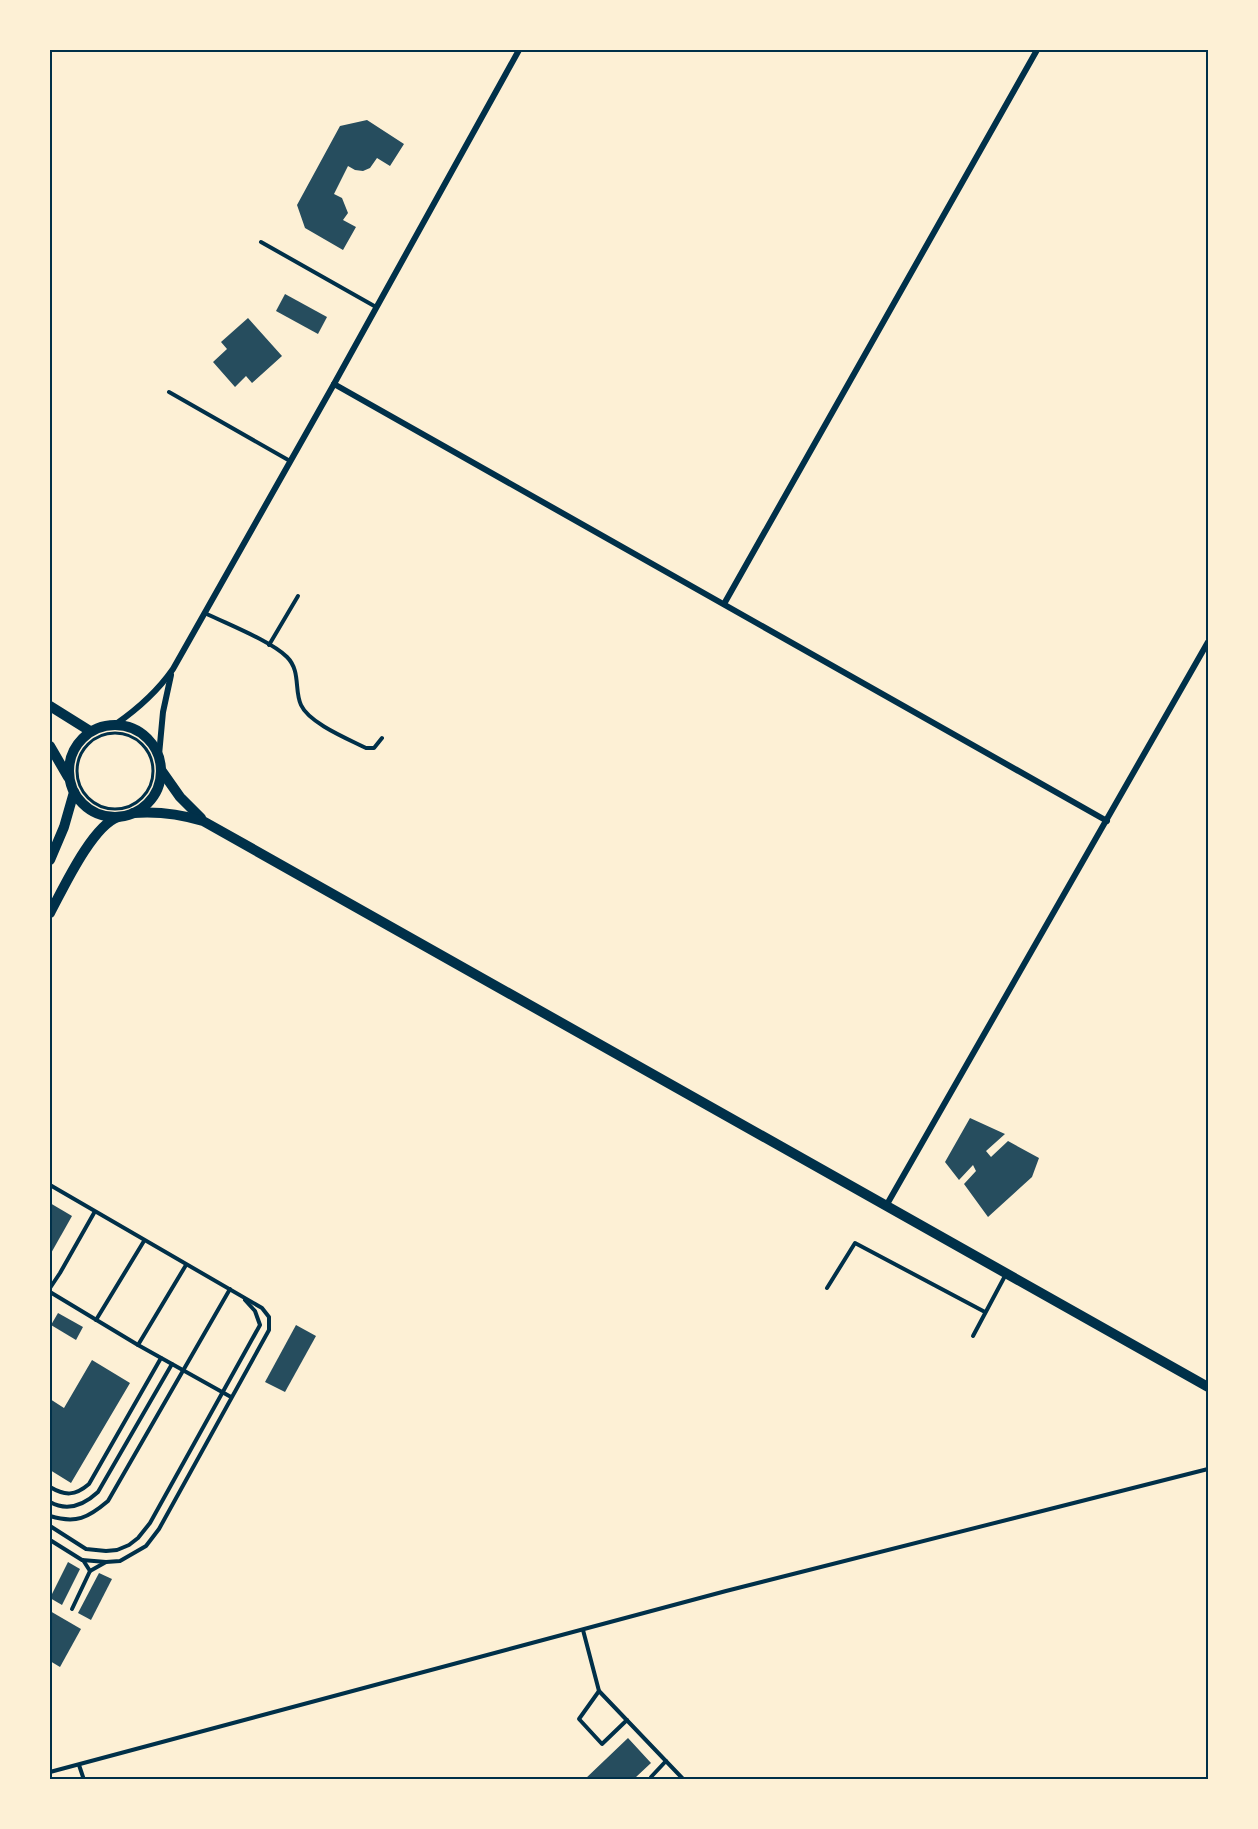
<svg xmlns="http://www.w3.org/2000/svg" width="1258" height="1829" font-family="'PT Serif',serif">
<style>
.building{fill:#264d5e}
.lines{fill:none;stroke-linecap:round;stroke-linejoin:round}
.path{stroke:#003049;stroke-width:3}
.service{stroke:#003049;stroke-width:4}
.minor{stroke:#003049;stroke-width:6}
.tertiary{stroke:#003049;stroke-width:10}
.neatline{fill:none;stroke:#003049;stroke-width:2}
</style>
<rect width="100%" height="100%" fill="#fdf0d5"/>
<g class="building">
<path d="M 367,120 L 404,144 L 390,166 L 377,158 L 370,168 L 363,171 L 355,170 L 348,166 L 334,194 L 342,198 L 348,213 L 343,220 L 356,227 L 343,250 L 305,228 L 297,205 L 340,126 Z"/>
<path d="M 285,294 L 327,317 L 318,334 L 276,311 Z"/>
<path d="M 248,318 L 282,356 L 252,383 L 246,376 L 235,387 L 213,362 L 227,349 L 221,342 Z"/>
<path d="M 970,1118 L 1005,1134 L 986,1151 L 991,1157 L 1008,1141 L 1039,1158 L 1032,1177 L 988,1217 L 964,1184 L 976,1171 L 973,1165 L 959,1180 L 945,1162 Z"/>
<path d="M 50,1203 L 72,1216 L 50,1255 Z"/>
<path d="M 58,1313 L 83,1327 L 76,1340 L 51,1325 Z"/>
<path d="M 296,1325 L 316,1336 L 285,1392 L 265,1382 Z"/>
<path d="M 92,1360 L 130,1383 L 71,1483 L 50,1470 L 50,1399 L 64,1408 Z"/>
<path d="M 68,1562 L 80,1569 L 62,1605 L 50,1598 Z"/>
<path d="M 99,1573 L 112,1579 L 91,1620 L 78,1613 Z"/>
<path d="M 50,1611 L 81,1629 L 60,1667 L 50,1661 Z"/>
<path d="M 628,1738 L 651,1763 L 636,1777 L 638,1780 L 584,1780 Z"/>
</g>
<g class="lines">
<circle class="path" cx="115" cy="771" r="38"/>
<g class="service">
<path d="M 261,242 L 376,307"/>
<path d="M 169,392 L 290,461"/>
<path d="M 205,613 C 227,624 271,641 287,657 C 301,671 294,690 301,705 C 309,723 348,739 366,748 L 374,748 L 382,738"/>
<path d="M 269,645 L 298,596"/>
<path d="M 50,1185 L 262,1308 L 269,1317 L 269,1330 L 159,1529 L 146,1546 L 120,1561 L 106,1562 L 82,1560 L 50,1540"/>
<path d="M 50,1288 L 60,1273 L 94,1213"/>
<path d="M 827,1288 L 855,1243 L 985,1312"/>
<path d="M 50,1292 L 138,1345 L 231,1397"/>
<path d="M 96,1320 L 144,1241"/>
<path d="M 973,1336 L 1006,1274"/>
<path d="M 138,1345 L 186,1265"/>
<path d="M 50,1487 C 65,1496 75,1496 89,1484 L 161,1358"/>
<path d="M 50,1502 C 68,1512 84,1505 98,1492 L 172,1364"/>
<path d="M 50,1516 C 76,1524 88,1518 108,1501 L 230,1289"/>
<path d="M 50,1526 L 86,1549 L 106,1551 L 117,1550 L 129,1545 L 138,1538 L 150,1523 L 260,1325 L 255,1311 L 245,1300"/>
<path d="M 83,1560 L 90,1571 L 106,1562"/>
<path d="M 72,1609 L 90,1571"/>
<path d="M 583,1630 L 599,1691 L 684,1780"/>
<path d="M 599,1691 L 579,1719 L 602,1744 L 627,1720"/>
<path d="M 79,1765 L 84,1780"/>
<path d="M 50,1772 L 726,1591 L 1208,1469"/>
<path d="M 653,1780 L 651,1777 L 666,1761"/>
</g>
<g class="minor">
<path d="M 334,384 L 1107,821"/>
<path d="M 724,604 L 1037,50"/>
<path d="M 116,724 C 139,708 157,692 173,669 L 334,384 L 519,50"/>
<path d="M 159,755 L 163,712 L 171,675"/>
<path d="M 886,1206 L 1208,642"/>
</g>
<g class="tertiary">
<path d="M 50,706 L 90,731"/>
<circle cx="115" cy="771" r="46"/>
<path d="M 50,746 L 68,777"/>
<path d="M 161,770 L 180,797 L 201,818"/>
<path d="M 133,813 C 158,811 180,814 203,821 L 1208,1387"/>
<path d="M 50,860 L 64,827 L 74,792"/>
<path d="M 50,913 C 63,889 92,826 118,817"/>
</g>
</g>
<rect width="1258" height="1829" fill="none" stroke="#fdf0d5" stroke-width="102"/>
<rect x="51" y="51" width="1156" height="1727" class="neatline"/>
</svg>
